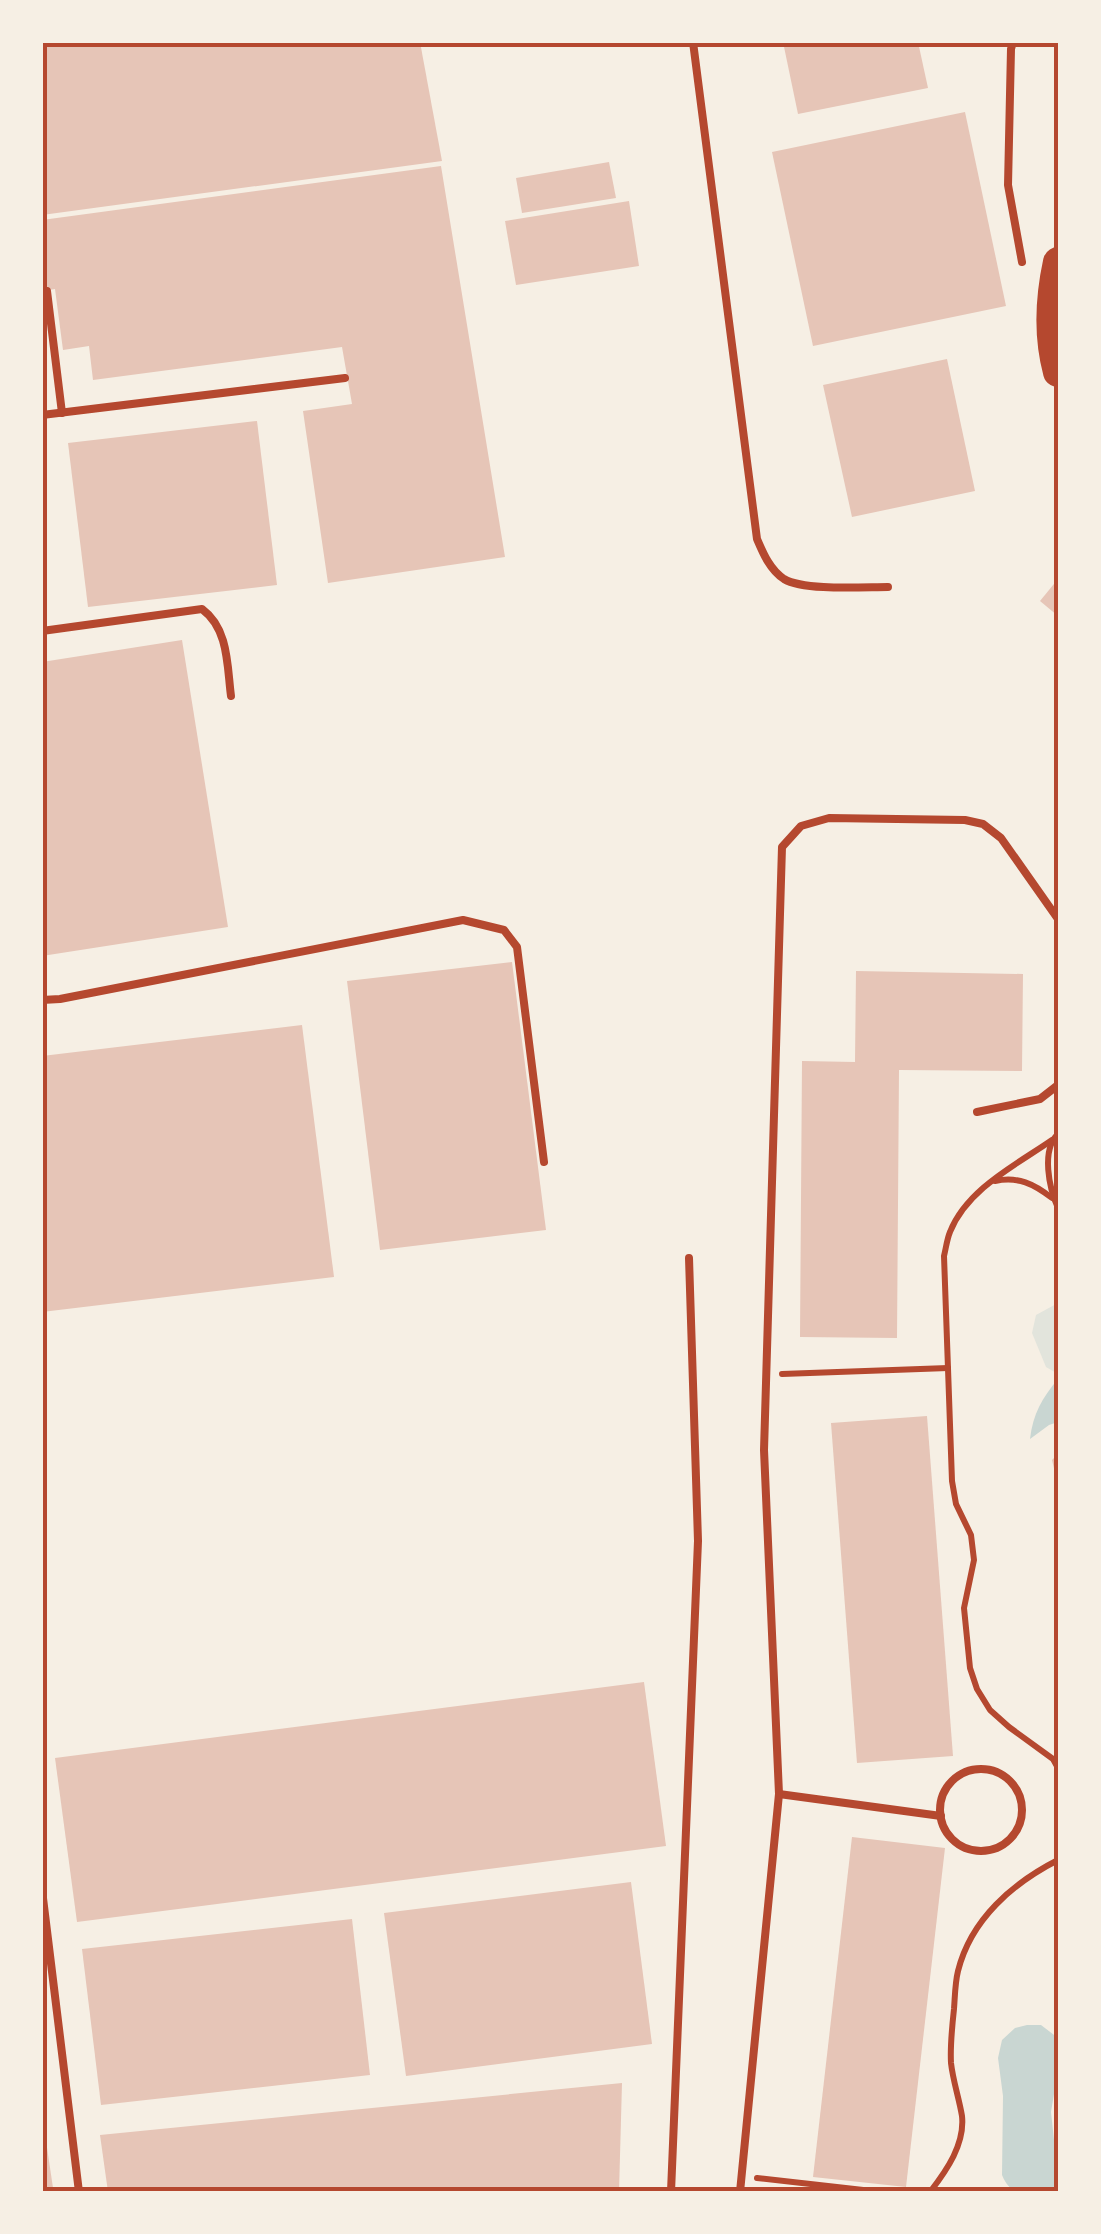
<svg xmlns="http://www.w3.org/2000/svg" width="1101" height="2234" font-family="'PT Sans',sans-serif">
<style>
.green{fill:#e2e4dc}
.water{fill:#c9d6d2}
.building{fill:#e6c5b7}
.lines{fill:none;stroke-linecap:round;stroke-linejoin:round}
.path{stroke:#b5482f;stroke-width:6}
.service{stroke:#b5482f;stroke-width:8}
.motorway{stroke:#b5482f;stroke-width:30}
.neatline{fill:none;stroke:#b5482f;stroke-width:4}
</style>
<rect width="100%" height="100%" fill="#f6efe4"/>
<path class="green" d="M 1058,1303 L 1058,1374 L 1046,1367 L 1032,1333 L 1036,1315 Z"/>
<g class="water">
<path d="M 1058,1379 L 1058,1422 L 1049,1425 L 1030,1439 C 1033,1414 1042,1398 1058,1379 Z"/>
<path d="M 1027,2025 L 1041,2025 L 1058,2038 L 1058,2080 L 1055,2088 L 1051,2112 L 1058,2177 L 1053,2189 L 1049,2191 C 1027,2192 1011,2198 1002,2175 L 1003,2096 L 998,2058 L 1002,2040 L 1015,2028 Z"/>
</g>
<g class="building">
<path d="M 42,42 L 420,42 L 442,161 L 42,215 Z"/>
<path d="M 783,42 L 918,42 L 928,88 L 798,114 Z"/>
<path d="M 965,112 L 1006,306 L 813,346 L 772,152 Z"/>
<path d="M 609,162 L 616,198 L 522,213 L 516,178 Z"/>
<path d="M 441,166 L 505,557 L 328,583 L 303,411 L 352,404 L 342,347 L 93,380 L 89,346 L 63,350 L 55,289 L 42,291 L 42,220 Z"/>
<path d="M 629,201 L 639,266 L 516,285 L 505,221 Z"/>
<path d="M 947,359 L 975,491 L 852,517 L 823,385 Z"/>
<path d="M 257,421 L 277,585 L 88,607 L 68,443 Z"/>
<path d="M 1058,579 L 1058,616 L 1040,601 Z"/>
<path d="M 182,640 L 228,927 L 42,956 L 42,662 Z"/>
<path d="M 512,962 L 546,1230 L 380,1250 L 347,981 Z"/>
<path d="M 856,971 L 1023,974 L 1022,1071 L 899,1070 L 897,1338 L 800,1337 L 802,1061 L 855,1062 Z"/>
<path d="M 302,1025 L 334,1277 L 42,1312 L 42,1056 Z"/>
<path d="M 927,1416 L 953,1756 L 857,1763 L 831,1423 Z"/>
<path d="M 1058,1454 L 1058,1481 L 1057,1481 L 1052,1460 Z"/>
<path d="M 644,1682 L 666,1846 L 77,1922 L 55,1758 Z"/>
<path d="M 852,1837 L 945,1848 L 906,2187 L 813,2177 Z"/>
<path d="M 631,1882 L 652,2044 L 406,2076 L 384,1913 Z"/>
<path d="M 352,1919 L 370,2075 L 101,2105 L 82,1949 Z"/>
<path d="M 622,2083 L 619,2192 L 108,2192 L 100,2135 Z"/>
<path d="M 42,2134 L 45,2134 L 53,2188 L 42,2189 Z"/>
</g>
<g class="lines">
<g class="path">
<path d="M 1058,1134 C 1041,1150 1049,1188 1058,1208"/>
<path d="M 1052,1140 C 1016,1165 967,1189 950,1232 C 947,1239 946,1248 944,1256 L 952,1481 L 956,1504 L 971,1535 L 974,1560 L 964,1608 L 970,1668 L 977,1689 L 990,1710 L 1009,1727 L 1053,1759 L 1058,1768"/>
<path d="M 995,1181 C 1018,1176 1034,1184 1052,1198"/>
<path d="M 782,1374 L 948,1368"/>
<path d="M 757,2178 L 881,2192"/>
<path d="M 930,2192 C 947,2170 965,2144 962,2116 C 959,2098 953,2081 951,2063 C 950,2045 952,2027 954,2009 C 955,1996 955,1983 958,1971 C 971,1919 1013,1883 1058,1860"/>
</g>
<g class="service">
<path d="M 693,42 L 757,539 C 763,553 770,570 784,579 C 804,591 863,587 888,587"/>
<path d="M 1013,42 L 1011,49 L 1008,185 L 1022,262"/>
<path d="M 47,291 L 62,413"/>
<path d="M 42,415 L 345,378"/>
<path d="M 42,631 L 202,609 C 229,629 227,666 231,696"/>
<path d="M 42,1000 L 60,999 L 463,920 L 504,930 L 517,947 L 544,1162"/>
<path d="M 977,1112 L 1040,1099 L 1058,1085"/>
<circle cx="981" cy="1810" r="41"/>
<path d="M 779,1794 L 941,1816"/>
<path d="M 42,1890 L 79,2192"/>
<path d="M 671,2192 L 698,1541 L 689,1258"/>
<path d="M 740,2192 L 779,1794 L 764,1450 L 782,847 L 801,826 L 829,818 L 965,820 L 983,824 L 1001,838 L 1058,919"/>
</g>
<path class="motorway" d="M 1058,262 C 1050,299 1048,335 1058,372"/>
</g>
<rect width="1101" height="2234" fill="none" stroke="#f6efe4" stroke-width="90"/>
<rect x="45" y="45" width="1011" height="2144" class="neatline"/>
</svg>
